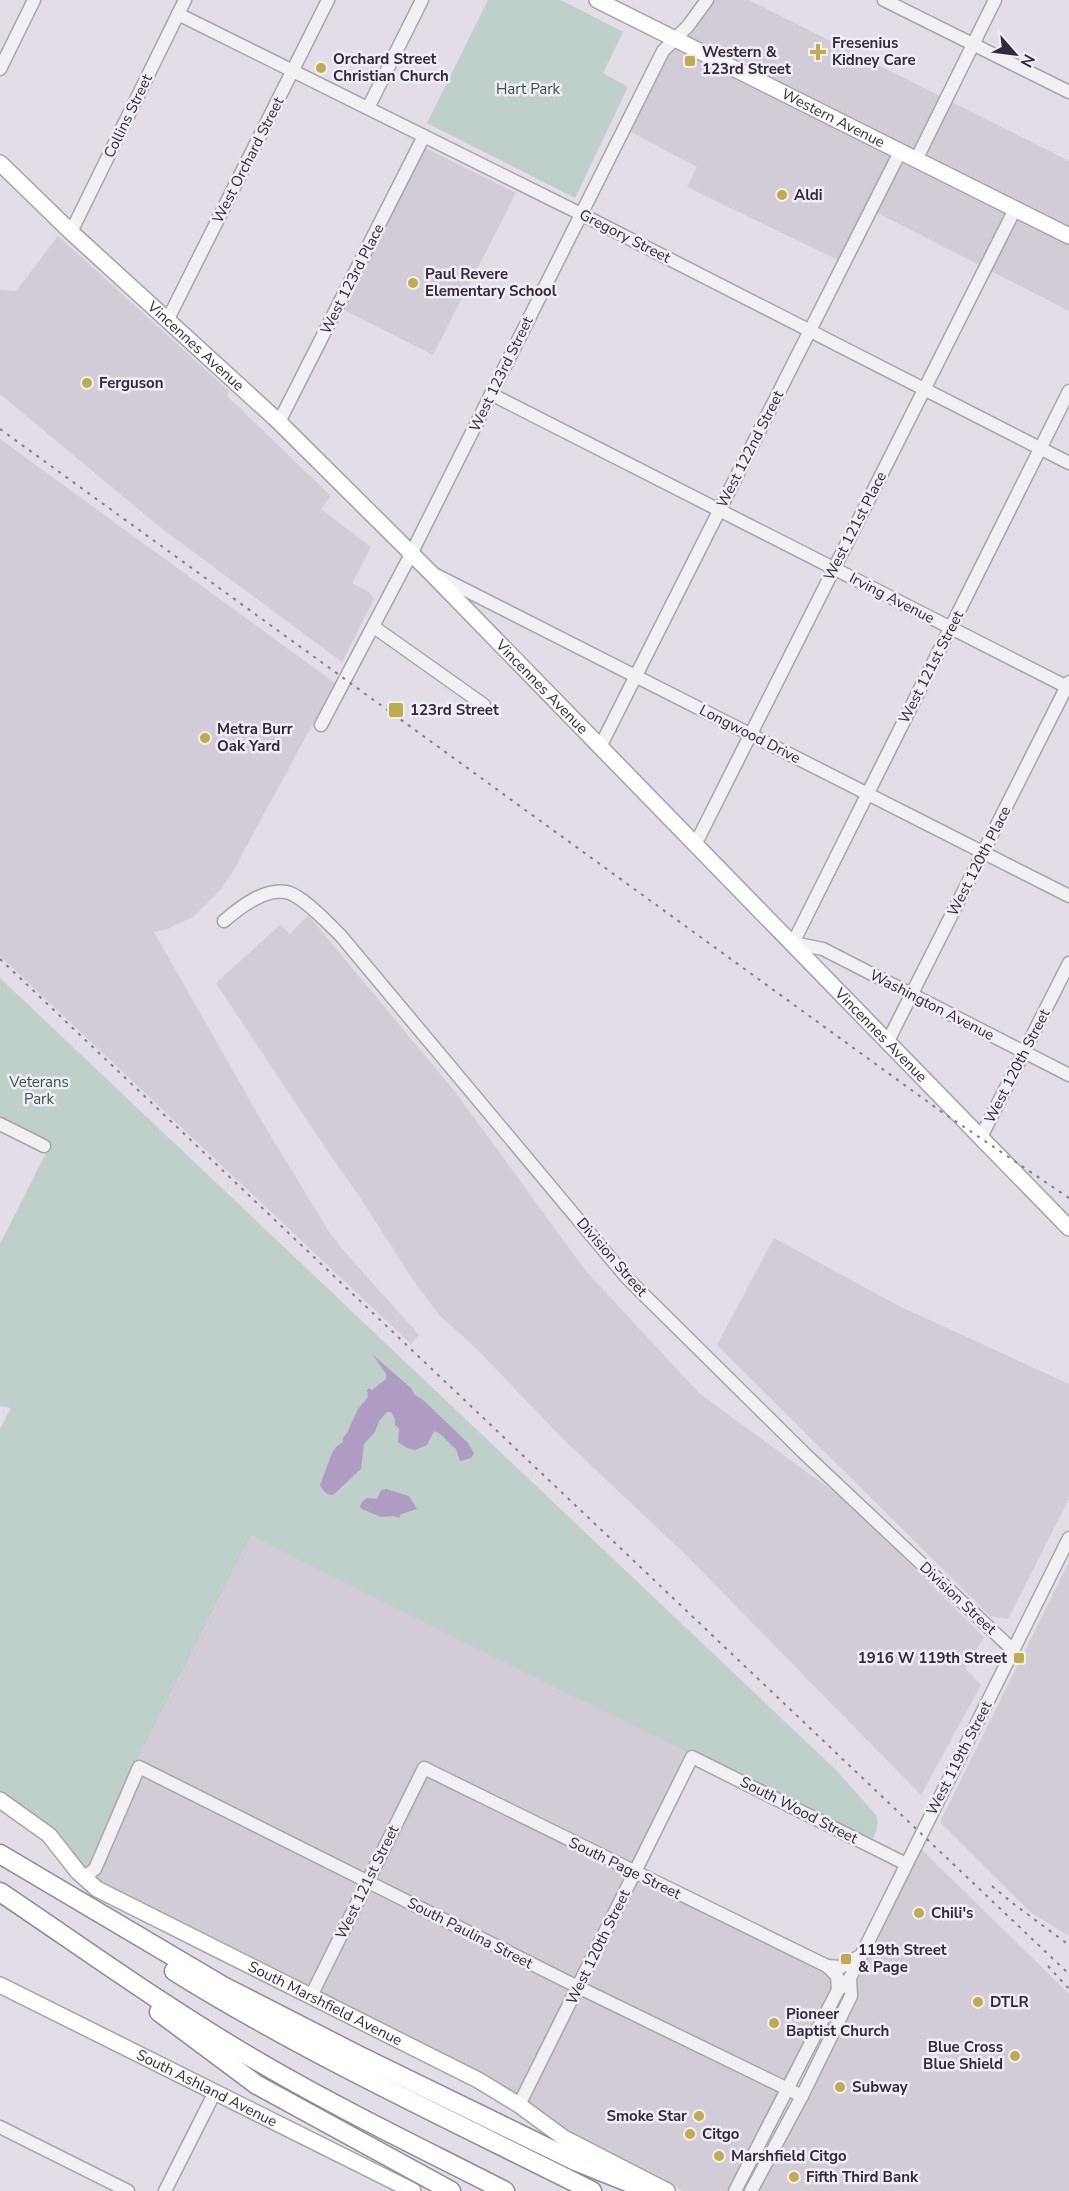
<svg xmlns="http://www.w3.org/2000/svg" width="1069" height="2191" font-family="'Nunito Sans',sans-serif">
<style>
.built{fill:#d2ccd7}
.green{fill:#bfcfca}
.water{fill:#af9cc2}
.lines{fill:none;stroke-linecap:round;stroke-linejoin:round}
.minor-casing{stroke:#aaa3af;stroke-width:15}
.major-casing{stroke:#a89eb0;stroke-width:18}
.highway-casing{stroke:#92869b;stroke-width:21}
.minor{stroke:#f3f0f4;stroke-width:12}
.major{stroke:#fff;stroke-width:15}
.highway{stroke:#fff;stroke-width:18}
.rail{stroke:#85798d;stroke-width:2;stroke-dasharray:3 6;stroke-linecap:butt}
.poi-dot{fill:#bfac4e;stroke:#f0edf4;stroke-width:2}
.labels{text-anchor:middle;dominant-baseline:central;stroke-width:5;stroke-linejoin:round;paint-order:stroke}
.poi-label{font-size:15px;font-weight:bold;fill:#34283b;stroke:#f0edf4;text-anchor:start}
.park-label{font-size:15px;fill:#37554f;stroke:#f0edf4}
.street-label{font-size:15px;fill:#34283b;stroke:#f0edf4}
</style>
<rect width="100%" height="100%" fill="#e2dde6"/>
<g class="built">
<path d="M 715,0 L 749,0 L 1069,161 L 1069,311 L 866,207 L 838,260 L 687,187 L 697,167 L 629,131 L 671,52 L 695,30 Z"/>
<path d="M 425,148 L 516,193 L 433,355 L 342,309 Z"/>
<path d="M 58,236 L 229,391 L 227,396 L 331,496 L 321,509 L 371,547 L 352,583 L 369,592 L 374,599 L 342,662 L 161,528 L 0,394 L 0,290 L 16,291 Z"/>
<path d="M 0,439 L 335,683 L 233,871 L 222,888 L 193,917 L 167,929 L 154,932 L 261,1120 L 328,1230 L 342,1249 L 419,1335 L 411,1344 L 0,956 Z"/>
<path d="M 308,915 L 456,1093 L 585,1270 L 700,1394 L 845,1500 L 984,1637 L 965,1668 L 981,1685 L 921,1795 L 685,1554 L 563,1439 L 478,1350 L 440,1316 L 416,1284 L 357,1193 L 331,1156 L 216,983 L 280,925 L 290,934 Z"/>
<path d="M 774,1238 L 899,1306 L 1069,1384 L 1069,1499 L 1008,1619 L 990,1616 L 717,1345 Z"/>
<path d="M 251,1536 L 692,1754 L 632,1873 L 838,1975 L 783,2088 L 727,2191 L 683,2191 L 575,2136 L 103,1886 L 79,1864 L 104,1835 L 121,1792 Z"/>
<path d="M 1069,1562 L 1069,1936 L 1030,1912 L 940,1822 Z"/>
<path d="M 921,1849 L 1069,1994 L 1069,2191 L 756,2191 Z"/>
</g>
<g class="green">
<path d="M 488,0 L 561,0 L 623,32 L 603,73 L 628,87 L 575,198 L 427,123 Z"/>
<path d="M 0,978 L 837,1771 L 876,1815 C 880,1826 876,1833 870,1843 L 251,1536 L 121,1792 L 104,1835 L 88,1862 L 79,1864 L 56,1834 L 44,1821 L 0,1791 L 0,1429 L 11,1408 L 0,1406 L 0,1244 L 51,1143 L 0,1117 Z"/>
</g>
<g class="water">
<path d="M 373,1355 L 411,1388 L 415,1395 L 422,1399 L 467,1442 L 474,1453 L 471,1458 L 460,1461 L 456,1449 C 447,1443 444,1434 434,1431 L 427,1445 L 415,1450 L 407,1448 L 398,1442 L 399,1429 L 395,1425 L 395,1419 L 391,1412 L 387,1412 L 379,1421 L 375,1432 L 364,1444 L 361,1469 L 333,1495 C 326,1495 323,1491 320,1485 L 332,1453 L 336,1447 L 343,1442 L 343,1438 L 347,1433 L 358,1409 L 368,1397 L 367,1390 L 369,1388 L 372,1390 L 386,1379 L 386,1374 Z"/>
<path d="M 386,1489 L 409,1496 L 417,1509 L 401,1514 L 399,1518 L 394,1516 L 381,1517 L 362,1509 L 360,1507 L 362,1502 L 367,1498 L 377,1499 L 381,1490 Z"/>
</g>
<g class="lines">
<defs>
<g id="minor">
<path d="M 884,0 L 1069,92"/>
<path d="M 178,14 L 581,214 L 1069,463"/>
<path d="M 0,69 L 34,0"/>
<path d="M 368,108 L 422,0"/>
<path d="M 916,160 L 995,0"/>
<path d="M 71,232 L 185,0"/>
<path d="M 168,319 L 328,0"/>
<path d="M 1069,391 L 793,943 L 823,949 L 1069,1075"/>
<path d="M 491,394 L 1069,688"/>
<path d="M 279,422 L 424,136"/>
<path d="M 436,575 L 1069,896"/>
<path d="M 374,627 L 484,705"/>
<path d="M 321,725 L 411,554 L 663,51 L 688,26 L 707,0"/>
<path d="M 600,747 L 900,152"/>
<path d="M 696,843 L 1015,209"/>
<path d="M 224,921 C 239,908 264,888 286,892 C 302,895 329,924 341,936 L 627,1278 L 805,1454 L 1013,1650"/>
<path d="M 888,1041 L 1069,682"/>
<path d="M 0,1124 L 44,1146"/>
<path d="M 981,1137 L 1069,963"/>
<path d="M 83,1878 L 95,1869 L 139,1767 L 578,1987 L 802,2096"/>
<path d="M 827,1966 L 841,1967 L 860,1956"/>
<path d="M 311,1996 L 424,1768 L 827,1966 L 837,1976 L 838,1990"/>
<path d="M 519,2105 L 692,1757 L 906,1864"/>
<path d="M 0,2127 L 128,2191"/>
<path d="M 165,2191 L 215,2092"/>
<path d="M 735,2191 L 838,1990 L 850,1978 L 1069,1538"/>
<path d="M 751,2191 L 802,2096 L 851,1996 L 850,1978"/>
</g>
<g id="major">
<path id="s1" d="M 597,0 L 1069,236"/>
<path id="s2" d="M 0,163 L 71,232 L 279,422 L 430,572 L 1069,1228"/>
<path id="s3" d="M 0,1800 L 49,1835 L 78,1872 L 97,1889 L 478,2080 L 519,2105 L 564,2138 L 667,2191"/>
<path id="s4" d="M 0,1985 L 413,2191"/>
</g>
<g id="highway">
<path d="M 0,1854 L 223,1986 L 358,2055 L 575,2161 L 650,2191"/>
<path d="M 0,1892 C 82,1947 162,2005 247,2055 C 331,2105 419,2147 505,2191"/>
<path d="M 174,1971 C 307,2054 453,2121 592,2191"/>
<path d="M 159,2012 L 257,2085 L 451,2191"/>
</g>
</defs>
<use href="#minor" class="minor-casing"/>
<use href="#major" class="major-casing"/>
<use href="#highway" class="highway-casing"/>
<use href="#minor" class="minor"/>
<use href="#major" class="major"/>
<use href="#highway" class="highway"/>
<g class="rail">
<path d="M 0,429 L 939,1110 L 1069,1198"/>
<path d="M 0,959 L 1069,1974"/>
<path d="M 992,1886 L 1015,1905 L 1069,1945"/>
<path d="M 1048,1966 L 1069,1989"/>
</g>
</g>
<g class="poi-dot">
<path d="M815 43h6v6h6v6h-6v6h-6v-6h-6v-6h6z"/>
<rect x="684" y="55" width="12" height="12" rx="3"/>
<circle cx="321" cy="68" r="6"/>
<circle cx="782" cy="195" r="6"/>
<circle cx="413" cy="283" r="6"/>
<circle cx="87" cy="383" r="6"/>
<rect x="388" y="702" width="16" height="16" rx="3"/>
<circle cx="205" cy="738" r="6"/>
<rect x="1013" y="1652" width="12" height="12" rx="3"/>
<circle cx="919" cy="1913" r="6"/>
<rect x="840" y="1953" width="12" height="12" rx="3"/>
<circle cx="978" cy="2002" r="6"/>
<circle cx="774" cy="2023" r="6"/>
<circle cx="1015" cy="2056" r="6"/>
<circle cx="840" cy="2087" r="6"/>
<circle cx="699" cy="2116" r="6"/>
<circle cx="690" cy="2134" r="6"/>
<circle cx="719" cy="2156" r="6"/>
<circle cx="794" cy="2177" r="6"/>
</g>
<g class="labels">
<g class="poi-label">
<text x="832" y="43">Fresenius<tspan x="832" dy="17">Kidney Care</tspan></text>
<text x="702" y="52">Western &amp;<tspan x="702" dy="17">123rd Street</tspan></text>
<text x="333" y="59">Orchard Street<tspan x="333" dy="17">Christian Church</tspan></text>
<text x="794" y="195">Aldi</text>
<text x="425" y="274">Paul Revere<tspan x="425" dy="17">Elementary School</tspan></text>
<text x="99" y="383">Ferguson</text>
<text x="410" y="710">123rd Street</text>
<text x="217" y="729">Metra Burr<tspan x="217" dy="17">Oak Yard</tspan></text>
<text x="1007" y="1658" text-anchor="end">1916 W 119th Street</text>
<text x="931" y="1913">Chili's</text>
<text x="858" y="1950">119th Street<tspan x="858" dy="17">&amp; Page</tspan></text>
<text x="990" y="2002">DTLR</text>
<text x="786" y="2014">Pioneer<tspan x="786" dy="17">Baptist Church</tspan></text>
<text x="1003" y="2047" text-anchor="end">Blue Cross<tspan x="1003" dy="17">Blue Shield</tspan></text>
<text x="852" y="2087">Subway</text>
<text x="687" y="2116" text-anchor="end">Smoke Star</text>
<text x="702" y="2134">Citgo</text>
<text x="731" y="2156">Marshfield Citgo</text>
<text x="806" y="2177">Fifth Third Bank</text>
</g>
<g class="park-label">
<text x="528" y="89">Hart Park</text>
<text x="39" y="1082">Veterans<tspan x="39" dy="17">Park</tspan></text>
</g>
<g class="street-label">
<text transform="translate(128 116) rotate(-64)">Collins Street</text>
<text stroke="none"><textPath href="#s1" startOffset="264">Western Avenue</textPath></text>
<text transform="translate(248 160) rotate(-63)">West Orchard Street</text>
<text transform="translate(625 236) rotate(27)">Gregory Street</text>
<text transform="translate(352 279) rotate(-63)">West 123rd Place</text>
<text stroke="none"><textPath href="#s2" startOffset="268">Vincennes Avenue</textPath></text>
<text transform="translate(501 374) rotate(-64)">West 123rd Street</text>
<text transform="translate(750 449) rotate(-63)">West 122nd Street</text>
<text transform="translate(855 526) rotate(-63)">West 121st Place</text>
<text transform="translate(892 598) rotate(27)">Irving Avenue</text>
<text transform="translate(931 667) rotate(-63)">West 121st Street</text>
<text stroke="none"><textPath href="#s2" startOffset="754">Vincennes Avenue</textPath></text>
<text transform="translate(750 734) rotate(27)">Longwood Drive</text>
<text transform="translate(979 861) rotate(-63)">West 120th Place</text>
<text transform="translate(932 1005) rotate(27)">Washington Avenue</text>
<text stroke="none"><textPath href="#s2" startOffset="1240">Vincennes Avenue</textPath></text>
<text transform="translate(1017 1066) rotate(-63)">West 120th Street</text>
<text transform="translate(612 1257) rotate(49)">Division Street</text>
<text transform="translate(958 1598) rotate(43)">Division Street</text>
<text transform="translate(959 1758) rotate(-63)">West 119th Street</text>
<text transform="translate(799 1810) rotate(27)">South Wood Street</text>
<text transform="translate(625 1868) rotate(26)">South Page Street</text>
<text transform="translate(367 1882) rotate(-64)">West 121st Street</text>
<text transform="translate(470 1933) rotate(27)">South Paulina Street</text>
<text transform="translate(598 1947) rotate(-64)">West 120th Street</text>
<text stroke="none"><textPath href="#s3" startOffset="388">South Marshfield Avenue</textPath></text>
<text stroke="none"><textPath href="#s4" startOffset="231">South Ashland Avenue</textPath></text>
</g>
</g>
<g transform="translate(1015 54) rotate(118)" stroke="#f0edf4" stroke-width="4.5" paint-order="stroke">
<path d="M0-4.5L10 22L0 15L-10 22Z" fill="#34283b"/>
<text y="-9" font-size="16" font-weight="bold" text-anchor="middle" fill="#34283b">N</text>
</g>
</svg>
